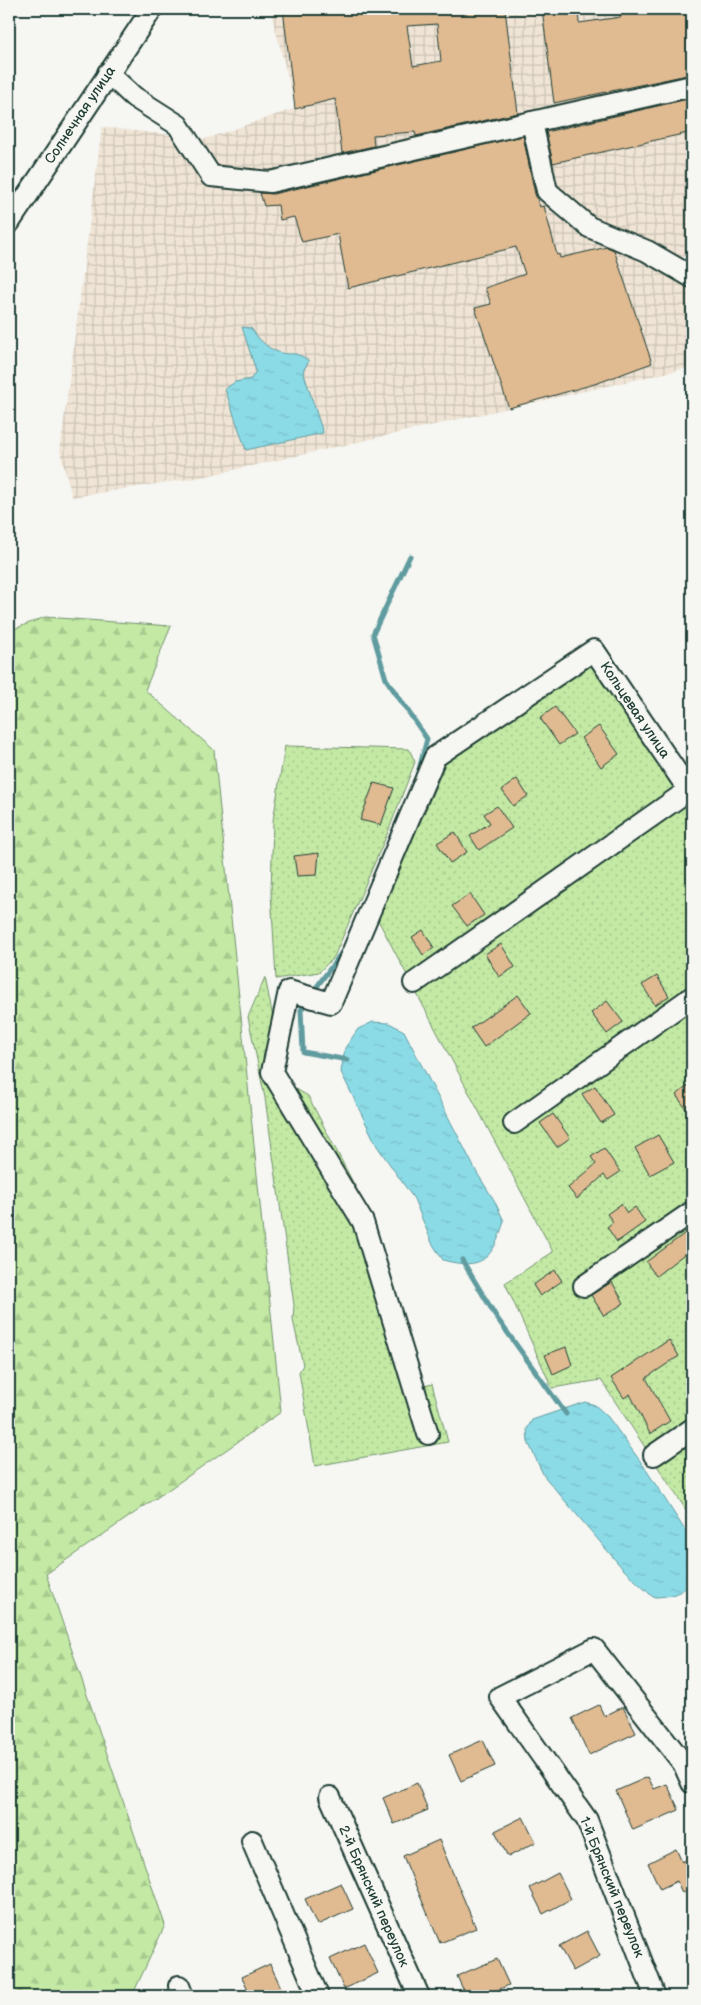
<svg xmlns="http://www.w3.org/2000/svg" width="701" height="2005" font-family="'Balsamiq Sans',sans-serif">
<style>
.industrial{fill:url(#industrial-grid)}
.forest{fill:url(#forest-firs);stroke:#71936c}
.garden{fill:url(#garden-dots);stroke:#71936c}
.water{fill:url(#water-ripples);stroke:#609c9f}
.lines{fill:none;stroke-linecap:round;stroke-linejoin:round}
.stream{stroke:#609c9f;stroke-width:5}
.building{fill:#e0ba91;stroke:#1f3d34;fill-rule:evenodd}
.minor-casing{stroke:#1f3d34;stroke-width:24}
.minor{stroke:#f6f6f2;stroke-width:20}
.labels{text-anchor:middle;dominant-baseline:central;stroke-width:5;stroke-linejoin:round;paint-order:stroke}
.street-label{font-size:14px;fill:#1f3d34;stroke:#f6f6f2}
</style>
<defs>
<pattern id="industrial-grid" width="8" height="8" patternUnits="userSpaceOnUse" patternTransform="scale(1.25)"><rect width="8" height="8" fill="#efe4d5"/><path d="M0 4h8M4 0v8" fill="none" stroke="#ccc4b7"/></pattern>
<pattern id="forest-firs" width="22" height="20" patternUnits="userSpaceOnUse" patternTransform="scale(1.25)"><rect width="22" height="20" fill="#c3e9a4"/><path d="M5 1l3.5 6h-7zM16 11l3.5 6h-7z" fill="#a7c98e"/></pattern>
<pattern id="garden-dots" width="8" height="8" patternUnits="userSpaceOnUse" patternTransform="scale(1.25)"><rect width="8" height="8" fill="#c3e9a4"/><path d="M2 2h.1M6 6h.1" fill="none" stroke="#a7c98e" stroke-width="1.8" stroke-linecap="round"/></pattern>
<pattern id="water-ripples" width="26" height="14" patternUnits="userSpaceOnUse" patternTransform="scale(1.25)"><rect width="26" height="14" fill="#8bdbe7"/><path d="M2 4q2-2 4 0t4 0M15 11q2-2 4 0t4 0" fill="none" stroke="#78bdc7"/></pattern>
</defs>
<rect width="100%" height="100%" fill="#f6f6f2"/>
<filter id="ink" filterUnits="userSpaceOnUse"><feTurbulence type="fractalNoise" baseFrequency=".02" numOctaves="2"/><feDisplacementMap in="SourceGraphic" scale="10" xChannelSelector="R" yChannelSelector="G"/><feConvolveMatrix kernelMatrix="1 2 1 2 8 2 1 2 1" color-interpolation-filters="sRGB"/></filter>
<g filter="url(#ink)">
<path class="industrial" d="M 270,9 L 692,9 L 692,255 L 683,257 L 692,299 L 692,367 L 202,477 L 72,497 L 60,451 L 102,127 L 205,139 L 296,108 Z"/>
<path class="forest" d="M 45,617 L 171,626 L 145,690 L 214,750 L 281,1412 L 46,1574 L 165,1925 L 132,1996 L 9,1996 L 9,631 Z"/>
<g class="garden">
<path d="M 592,663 L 692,810 L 692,1519 L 601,1380 L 552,1388 L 505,1283 L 553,1252 L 378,920 L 447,760 Z"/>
<path d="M 285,746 L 409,749 L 415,762 L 388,832 L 334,957 L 319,972 L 276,979 L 271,892 L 273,821 Z"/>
<path d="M 265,977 L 287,1088 L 293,1087 L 308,1096 L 371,1217 L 412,1389 L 432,1384 L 448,1442 L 315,1466 L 299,1372 L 303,1365 L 293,1320 L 294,1305 L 265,1098 L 248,1017 Z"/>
</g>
<g class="water">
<path d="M 242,327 L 251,328 C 257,337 266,348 278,352 C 292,357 293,349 309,361 L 303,371 L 323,433 L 246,450 L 225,389 L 235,382 L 251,379 L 256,371 Z"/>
<path d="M 373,1022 L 389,1023 L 404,1031 L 477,1173 L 494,1200 L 504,1221 C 493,1258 483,1271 443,1260 L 432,1243 L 414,1199 L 377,1146 L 341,1072 L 345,1048 L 358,1029 Z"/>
<path d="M 585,1402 L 595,1405 L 608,1417 L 643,1465 L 688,1535 L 692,1543 L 692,1582 C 681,1594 669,1597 653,1597 L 623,1569 L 544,1476 L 528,1442 L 527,1429 L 532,1420 Z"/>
</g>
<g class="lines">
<g class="stream">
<path d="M 410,556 L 373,634 L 386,679 L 427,739 L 417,777"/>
<path d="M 313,992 L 342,952"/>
<path d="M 307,1001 L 301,1010 L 303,1052 L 348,1060"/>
<path d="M 462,1260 L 497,1318 L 566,1414"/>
</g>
</g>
<g class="building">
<path d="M 283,9 L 505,9 L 518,113 L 416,136 L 415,132 L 373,135 L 374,146 L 342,153 L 335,99 L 295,109 ZM 437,24 L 441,61 L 413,66 L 407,26 Z"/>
<path d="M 542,9 L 578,9 L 579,23 L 621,17 L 620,15 L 652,9 L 689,9 L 692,26 L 692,74 L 554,103 Z"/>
<path d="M 692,98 L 692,132 L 553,163 L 546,132 Z"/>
<path d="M 523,136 L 535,194 L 540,207 L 544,206 L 557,255 L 559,254 L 560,258 L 607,247 L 614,250 L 652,363 L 598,383 L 509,408 L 475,308 L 491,304 L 485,288 L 525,274 L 516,247 L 348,288 L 338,234 L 302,242 L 294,217 L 280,220 L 278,205 L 264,206 L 260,193 L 273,194 Z"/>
<path d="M 555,707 L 575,734 L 559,745 L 540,718 Z"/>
<path d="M 599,726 L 619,754 L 601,767 L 581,738 Z"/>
<path d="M 517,779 L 528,796 L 513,806 L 502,790 Z"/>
<path d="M 374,783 L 394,788 L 381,825 L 360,820 Z"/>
<path d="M 497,806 L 512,828 L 479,850 L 470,836 L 490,823 L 484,814 Z"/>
<path d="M 455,832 L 467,852 L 450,863 L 437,843 Z"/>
<path d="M 319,853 L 317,875 L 297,876 L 294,856 Z"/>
<path d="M 470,894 L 484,915 L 467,926 L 452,906 Z"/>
<path d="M 423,930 L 434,948 L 423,955 L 412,937 Z"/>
<path d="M 501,944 L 515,967 L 499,977 L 485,954 Z"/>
<path d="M 657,976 L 669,996 L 655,1005 L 642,985 Z"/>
<path d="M 518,995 L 531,1013 L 484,1047 L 471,1028 Z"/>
<path d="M 607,1001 L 623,1022 L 607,1034 L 591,1013 Z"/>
<path d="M 692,1083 L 692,1117 L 676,1095 Z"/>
<path d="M 595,1086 L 614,1115 L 601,1123 L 582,1094 Z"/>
<path d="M 553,1114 L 570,1138 L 557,1147 L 540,1123 Z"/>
<path d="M 658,1135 L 674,1162 L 650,1175 L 635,1148 Z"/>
<path d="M 604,1148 L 620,1172 L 608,1180 L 604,1175 L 577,1199 L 568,1188 L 596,1164 L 591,1157 Z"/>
<path d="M 621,1204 L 627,1213 L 635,1207 L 645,1222 L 617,1242 L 607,1227 L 613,1222 L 607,1214 Z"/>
<path d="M 692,1228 L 692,1248 L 656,1276 L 646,1262 Z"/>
<path d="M 555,1270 L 562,1281 L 540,1296 L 533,1285 Z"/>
<path d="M 612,1282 L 624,1303 L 604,1316 L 591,1295 Z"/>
<path d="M 669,1340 L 679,1356 L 646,1378 L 670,1421 L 650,1434 L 630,1394 L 624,1398 L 611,1378 Z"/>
<path d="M 566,1347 L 572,1365 L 553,1374 L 545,1355 Z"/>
<path d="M 599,1705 L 604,1716 L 623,1707 L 636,1733 L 589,1755 L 572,1718 Z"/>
<path d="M 483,1740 L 495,1766 L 461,1781 L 449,1755 Z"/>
<path d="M 648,1777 L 654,1789 L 667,1784 L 679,1810 L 633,1830 L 616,1791 Z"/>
<path d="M 417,1783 L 428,1810 L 394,1824 L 383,1798 Z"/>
<path d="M 523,1817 L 536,1842 L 508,1857 L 495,1831 Z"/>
<path d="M 439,1840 L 476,1928 L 440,1943 L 403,1856 Z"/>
<path d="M 676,1849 L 682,1862 L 692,1857 L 692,1888 L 682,1893 L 677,1881 L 660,1889 L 648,1863 Z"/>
<path d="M 558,1873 L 571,1899 L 543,1914 L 530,1888 Z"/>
<path d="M 341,1883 L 353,1909 L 317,1925 L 305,1899 Z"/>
<path d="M 587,1931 L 600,1956 L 573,1971 L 559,1946 Z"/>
<path d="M 364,1943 L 378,1973 L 344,1989 L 330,1959 Z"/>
<path d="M 497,1959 L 509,1985 L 483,1996 L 466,1996 L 457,1976 Z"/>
<path d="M 270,1964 L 285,1996 L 251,1996 L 242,1977 Z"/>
</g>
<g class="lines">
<defs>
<g id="minor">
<path d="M 108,73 L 134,97 L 178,125 L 211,176 L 270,182 L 532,122"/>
<path d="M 692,86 L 532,122 L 547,191 L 589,227 L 647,251 L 692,277"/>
<path d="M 9,223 L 152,9"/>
<path d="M 414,983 L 689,790"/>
<path d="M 514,1123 L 692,997"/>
<path d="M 584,1286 L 692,1212"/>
<path d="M 428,1434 L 363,1222 L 272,1072 L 289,991 L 331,1003 L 435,757 L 594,650 L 692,795"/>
<path d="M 654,1455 L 692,1429"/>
<path d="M 330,1797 L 419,1996"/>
<path d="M 252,1841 L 318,1996"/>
<path d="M 179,1986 L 183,1996"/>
<path d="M 655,1996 L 587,1820 L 500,1697 L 594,1649 L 683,1763 L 692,1783"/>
</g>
</defs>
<use href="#minor" class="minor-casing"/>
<use href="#minor" class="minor"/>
</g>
</g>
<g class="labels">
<g class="street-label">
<text transform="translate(80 115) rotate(-56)">Солнечная улица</text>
<text transform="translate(635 710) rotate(56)">Кольцевая улица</text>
<text transform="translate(612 1887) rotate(68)">1-й Брянский переулок</text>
<text transform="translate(374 1896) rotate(66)">2-й Брянский переулок</text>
</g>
</g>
<rect width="701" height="2005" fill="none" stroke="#f6f6f2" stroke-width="30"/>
<rect x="15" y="15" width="671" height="1975" fill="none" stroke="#1f3d34" stroke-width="2" filter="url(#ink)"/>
</svg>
